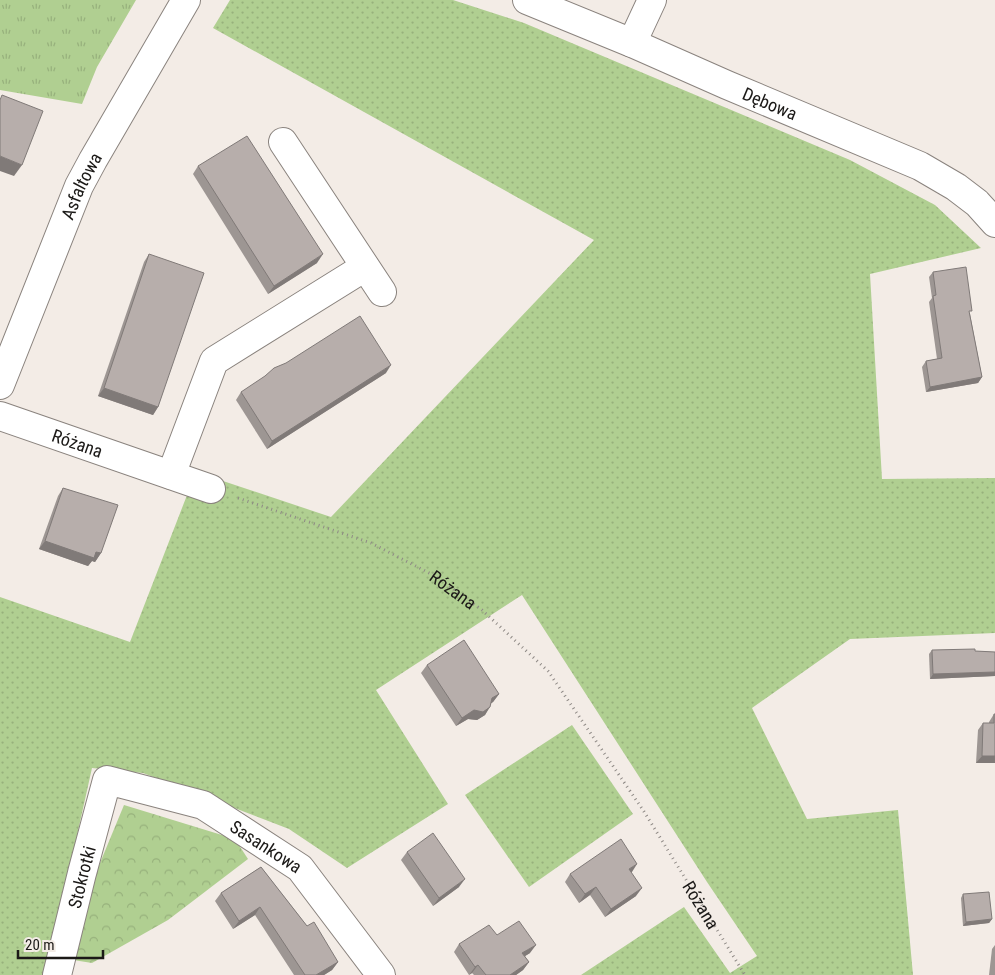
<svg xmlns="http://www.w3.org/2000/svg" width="995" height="975" font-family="'Roboto Condensed',sans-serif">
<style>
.grass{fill:url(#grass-dots)}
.forest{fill:url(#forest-crowns)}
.park{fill:url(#park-tufts)}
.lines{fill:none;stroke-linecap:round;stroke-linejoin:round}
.minor-casing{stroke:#8a837e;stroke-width:30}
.path{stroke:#8e8985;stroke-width:3;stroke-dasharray:1 4;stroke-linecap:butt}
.minor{stroke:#fff;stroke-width:28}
.wall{fill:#9d9693}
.shaded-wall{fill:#807a78}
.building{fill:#b7aeab;stroke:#807a78}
.labels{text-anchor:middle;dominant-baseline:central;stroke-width:4;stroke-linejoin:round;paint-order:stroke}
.street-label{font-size:18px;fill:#1b1917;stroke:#f3ece6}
</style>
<defs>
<pattern id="grass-dots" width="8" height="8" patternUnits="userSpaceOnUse" patternTransform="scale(1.25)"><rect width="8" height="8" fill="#b0cf91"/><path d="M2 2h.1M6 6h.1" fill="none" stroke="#97b17c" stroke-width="1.8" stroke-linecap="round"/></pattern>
<pattern id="forest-crowns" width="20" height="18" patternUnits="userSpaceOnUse" patternTransform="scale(1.25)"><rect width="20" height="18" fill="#b0cf91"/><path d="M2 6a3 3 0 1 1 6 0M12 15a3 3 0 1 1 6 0" fill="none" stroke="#97b17c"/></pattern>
<pattern id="park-tufts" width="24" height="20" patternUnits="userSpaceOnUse" patternTransform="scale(1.25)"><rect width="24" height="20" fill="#b0cf91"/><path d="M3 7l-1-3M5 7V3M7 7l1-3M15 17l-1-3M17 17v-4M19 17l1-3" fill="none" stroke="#97b17c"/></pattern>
</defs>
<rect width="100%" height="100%" fill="#f3ece6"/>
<g class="grass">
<path d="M 230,0 L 453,0 L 524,23 L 850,160 L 935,205 L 981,248 L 870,274 L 882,479 L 995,478 L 995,633 L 850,639 L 752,708 L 807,819 L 898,810 L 913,975 L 581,975 L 684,907 L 730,973 L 757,956 L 707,882 L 522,595 L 376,690 L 448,804 L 347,868 L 289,829 L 143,773 L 92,768 L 46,975 L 0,975 L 0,597 L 130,642 L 196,472 L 331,517 L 594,240 L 213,28 Z"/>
<path d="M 572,725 L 633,814 L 529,887 L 465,795 Z"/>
</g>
<path class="forest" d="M 124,805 L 235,839 L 248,859 L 168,920 L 92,963 L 67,959 L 88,892 Z"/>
<path class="park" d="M 0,0 L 136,0 L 97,67 L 82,104 L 0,90 Z"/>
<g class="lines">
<defs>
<g id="minor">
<path id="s2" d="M 527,0 L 632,43 L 727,85 L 920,166 L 956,187 L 977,203 L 995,223"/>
<path d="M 632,43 L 652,0"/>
<path d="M 283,142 L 382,292"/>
<path id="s3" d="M 0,385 L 79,186 L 93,160 L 186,0"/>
<path id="s4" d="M 0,416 L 211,489"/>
<path d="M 171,475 L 214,361 L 365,267"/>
<path id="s5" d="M 57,975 L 82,873 L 107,780 L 203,805 L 300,868 L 381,975"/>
</g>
</defs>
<use href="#minor" class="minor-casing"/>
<path class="path" id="s1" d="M 238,498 L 371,543 L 435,576 L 482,610 L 548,671 L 643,810 L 745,975"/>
<use href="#minor" class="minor"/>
</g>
<g class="wall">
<path d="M 198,166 L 317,263 L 268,294 L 193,174 Z"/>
<path d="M 149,254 L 158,407 L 153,415 L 98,396 L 144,262 Z"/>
<path d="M 933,272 L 970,314 L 982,377 L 978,383 L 926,392 L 922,367 L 926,361 L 937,359 L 929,302 L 932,298 L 929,277 Z"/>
<path d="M 386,373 L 267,449 L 236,400 L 241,392 Z"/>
<path d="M 63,488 L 101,553 L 95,562 L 92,561 L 88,566 L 39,549 L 58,496 Z"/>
<path d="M 932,650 L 995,652 L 995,676 L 930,679 L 929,654 Z"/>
<path d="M 427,665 L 499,694 L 493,702 L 491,703 L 485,715 L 477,720 L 468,719 L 456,726 L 421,673 Z"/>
<path d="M 994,714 L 995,714 L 995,763 L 976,763 L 978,730 L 983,723 L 989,723 L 989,722 Z"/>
<path d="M 407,852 L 459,887 L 433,906 L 401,860 Z"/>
<path d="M 261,867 L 307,926 L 338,962 L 332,970 L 324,975 L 294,975 L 255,915 L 233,929 L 215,901 L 221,893 Z"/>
<path d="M 631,872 L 636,896 L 605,917 L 590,895 L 579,903 L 565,882 L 570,874 Z"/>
<path d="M 963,894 L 992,919 L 989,923 L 963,926 L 961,898 Z"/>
<path d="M 497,935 L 530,953 L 525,956 L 529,962 L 523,970 L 516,975 L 474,975 L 472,973 L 469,975 L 454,952 L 459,944 Z"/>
<path d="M 995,945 L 995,975 L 989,975 L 992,949 Z"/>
</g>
<g class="shaded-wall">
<path d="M 0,156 L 22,165 L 14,176 L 0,171 Z"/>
<path d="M 323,254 L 317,263 L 268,294 L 274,286 Z"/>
<path d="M 391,365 L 386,373 L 267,449 L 272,441 Z"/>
<path d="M 982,377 L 978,383 L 926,392 L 930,387 Z"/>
<path d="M 104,388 L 158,407 L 153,415 L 98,396 Z"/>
<path d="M 45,541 L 96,552 L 101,553 L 95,562 L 92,561 L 88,566 L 39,549 Z"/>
<path d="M 995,672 L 995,676 L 930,679 L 933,674 Z"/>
<path d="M 499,694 L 493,702 L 487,706 L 492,698 Z"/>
<path d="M 490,707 L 485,715 L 477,720 L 468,719 L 456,726 L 462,718 L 474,710 Z"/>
<path d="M 982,756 L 995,756 L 995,763 L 976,763 Z"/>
<path d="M 637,864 L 632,872 L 623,877 L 629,869 Z"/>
<path d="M 465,879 L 459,887 L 433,906 L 439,898 Z"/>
<path d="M 596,887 L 590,895 L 579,903 L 585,894 Z"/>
<path d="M 642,888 L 636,896 L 605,917 L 611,909 Z"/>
<path d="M 260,907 L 255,915 L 233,929 L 239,921 Z"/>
<path d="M 992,919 L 989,923 L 963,926 L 966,922 Z"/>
<path d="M 536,945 L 530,953 L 517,961 L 522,953 Z"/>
<path d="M 338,962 L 332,970 L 324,975 L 316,975 Z"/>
<path d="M 529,962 L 523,970 L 516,975 L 510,975 Z"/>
<path d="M 478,965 L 472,973 L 469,975 L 475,967 Z"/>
</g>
<g class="building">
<path d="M 2,95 L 43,111 L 22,165 L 0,156 L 0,100 Z"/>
<path d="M 247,136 L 323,254 L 274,286 L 198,166 Z"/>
<path d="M 149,254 L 204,273 L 158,407 L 104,388 Z"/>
<path d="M 966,267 L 972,311 L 969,311 L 982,377 L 930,387 L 926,361 L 942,358 L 933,296 L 936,295 L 933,272 Z"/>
<path d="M 360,316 L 391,365 L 272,441 L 241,392 L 265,376 L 274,368 L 286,363 Z"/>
<path d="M 63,488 L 118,505 L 101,553 L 96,552 L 94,558 L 45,541 Z"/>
<path d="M 464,640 L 499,694 L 492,698 L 490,707 L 483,712 L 474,710 L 462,718 L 427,665 Z"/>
<path d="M 975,649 L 975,651 L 995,652 L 995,672 L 933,674 L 932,650 Z"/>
<path d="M 994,714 L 995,714 L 995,756 L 982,756 L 983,723 L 994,723 Z"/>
<path d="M 433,833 L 465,879 L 439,898 L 407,852 Z"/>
<path d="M 621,839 L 637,864 L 629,869 L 642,888 L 611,909 L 596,887 L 585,894 L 570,874 Z"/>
<path d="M 261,867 L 307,926 L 314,922 L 338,962 L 316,975 L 305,975 L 260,907 L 239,921 L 221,893 Z"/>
<path d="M 989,892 L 992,919 L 966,922 L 963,894 Z"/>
<path d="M 519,921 L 536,945 L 522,953 L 529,962 L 510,975 L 486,975 L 478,965 L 475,967 L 459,944 L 489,925 L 497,935 Z"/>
</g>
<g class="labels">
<g class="street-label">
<text stroke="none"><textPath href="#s2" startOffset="264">Dębowa</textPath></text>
<text stroke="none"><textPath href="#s3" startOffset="215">Asfaltowa</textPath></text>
<text stroke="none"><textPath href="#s4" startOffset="82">Różana</textPath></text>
<text stroke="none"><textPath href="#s1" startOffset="235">Różana</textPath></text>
<text stroke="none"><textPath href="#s5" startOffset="376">Sasankowa</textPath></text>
<text stroke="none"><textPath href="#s5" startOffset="101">Stokrotki</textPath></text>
<text stroke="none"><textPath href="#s1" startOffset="640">Różana</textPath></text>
</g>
</g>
<path d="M18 950v8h85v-8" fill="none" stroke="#1b1917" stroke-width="2.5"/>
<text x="25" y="950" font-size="15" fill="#1b1917" stroke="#f3ece6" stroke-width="4" paint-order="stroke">20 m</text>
</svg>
